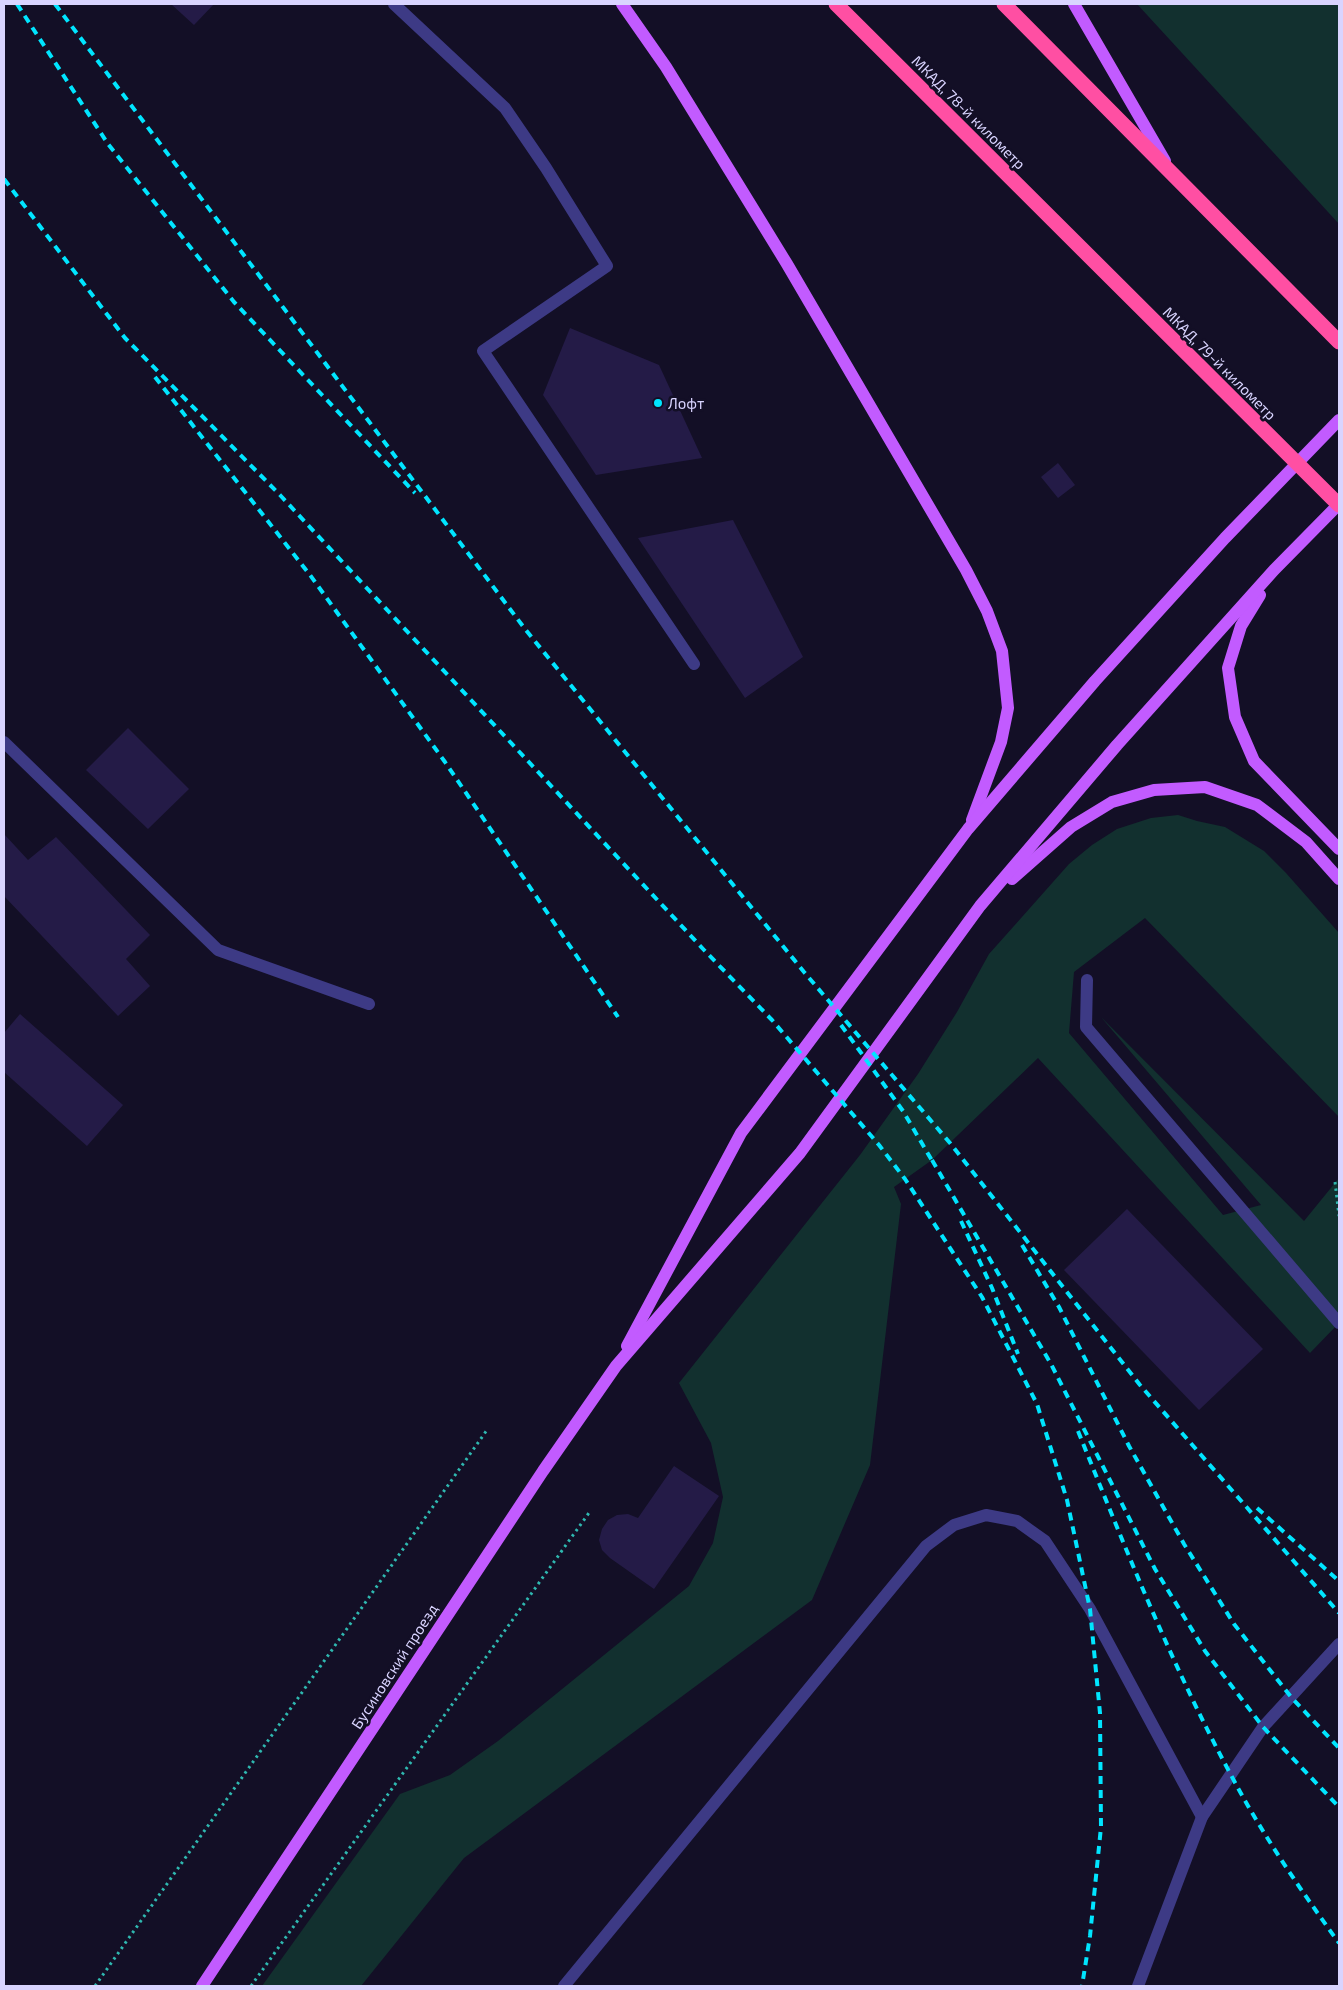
<svg xmlns="http://www.w3.org/2000/svg" width="1343" height="1990" font-family="'Exo 2',sans-serif">
<style>
.green{fill:#12302f}
.building{fill:#241b47}
.lines{fill:none;stroke-linecap:round;stroke-linejoin:round}
.path{stroke:#2fb8b0;stroke-width:3;stroke-dasharray:2.5 4;stroke-linecap:butt}
.minor{stroke:#3d3a85;stroke-width:12}
.major{stroke:#c25bff;stroke-width:12}
.highway{stroke:#ff4fa3;stroke-width:15}
.rail{stroke:#00e5ff;stroke-width:4;stroke-dasharray:8 6;stroke-linecap:butt}
.poi-dot{fill:#00e5ff;stroke:#130f26;stroke-width:2}
.labels{text-anchor:middle;dominant-baseline:central;stroke-width:5;stroke-linejoin:round;paint-order:stroke}
.street-label{font-size:15px;fill:#d9d4ff;stroke:#130f26}
.poi-label{font-size:15px;fill:#d9d4ff;stroke:#130f26;text-anchor:start}
</style>
<rect width="100%" height="100%" fill="#130f26"/>
<g class="green">
<path d="M 1137,4 L 1339,4 L 1339,224 Z"/>
<path d="M 1178,815 L 1197,821 L 1225,827 L 1264,851 L 1286,873 L 1339,933 L 1339,1117 L 1145,918 L 1074,972 L 1069,1033 L 1223,1215 L 1261,1205 L 1101,1017 L 1304,1221 L 1339,1178 L 1339,1323 L 1310,1353 L 1038,1058 L 932,1160 L 894,1187 L 901,1204 L 870,1465 L 812,1600 L 464,1858 L 361,1986 L 262,1986 L 400,1794 L 450,1775 L 498,1741 L 689,1586 L 713,1543 L 723,1497 L 711,1443 L 679,1383 L 860,1155 L 918,1074 L 957,1012 L 989,954 L 1069,864 L 1092,845 L 1117,829 L 1151,818 Z"/>
</g>
<g class="building">
<path d="M 171,4 L 214,4 L 194,25 Z"/>
<path d="M 570,328 L 659,365 L 702,458 L 596,475 L 543,395 Z"/>
<path d="M 1058,463 L 1075,485 L 1058,498 L 1041,477 Z"/>
<path d="M 733,520 L 803,657 L 745,698 L 638,538 Z"/>
<path d="M 128,728 L 189,789 L 148,829 L 86,770 Z"/>
<path d="M 4,834 L 28,860 L 56,837 L 150,935 L 126,959 L 150,986 L 118,1016 L 4,896 Z"/>
<path d="M 20,1014 L 123,1105 L 87,1146 L 4,1072 L 4,1033 Z"/>
<path d="M 1127,1209 L 1263,1349 L 1199,1410 L 1064,1270 Z"/>
<path d="M 674,1466 L 719,1496 L 654,1589 L 610,1558 L 602,1550 L 599,1540 L 602,1529 L 608,1520 L 617,1515 L 628,1514 L 638,1518 Z"/>
</g>
<g class="lines">
<g class="path">
<path d="M 1335,1182 L 1339,1216"/>
<path d="M 95,1986 L 487,1430"/>
<path d="M 251,1986 L 591,1510"/>
</g>
<g class="minor">
<path d="M 394,4 L 505,108 L 546,168 L 607,266 L 483,351 L 694,664"/>
<path d="M 4,742 L 218,950 L 369,1004"/>
<path d="M 1087,980 L 1086,1027 L 1339,1323"/>
<path d="M 564,1986 L 926,1546 L 954,1525 L 986,1515 L 1017,1521 L 1045,1541 L 1090,1609 L 1202,1817"/>
<path d="M 1138,1986 L 1202,1817 L 1263,1727 L 1339,1644"/>
</g>
<g class="major">
<path d="M 622,4 L 666,67 L 787,264 L 966,570 L 987,611 L 1002,651 L 1008,708 L 1001,742 L 972,820"/>
<path d="M 1074,4 L 1165,161"/>
<path d="M 1260,595 L 1241,626 L 1228,668 L 1235,717 L 1254,761 L 1339,849"/>
<path d="M 1012,879 L 1071,827 L 1112,802 L 1154,790 L 1205,787 L 1257,805 L 1306,842 L 1339,879"/>
<path d="M 627,1346 L 741,1133 L 968,829 L 1095,681 L 1225,538 L 1339,420"/>
<path d="M 202,1986 L 543,1471 L 616,1366 L 800,1153 L 980,906 L 1117,745 L 1274,570 L 1339,504"/>
</g>
<g class="highway">
<path d="M 836,4 L 1339,505"/>
<path d="M 1004,4 L 1339,342"/>
</g>
<g class="rail">
<path d="M 17,4 L 108,144 L 234,302 L 415,493"/>
<path d="M 55,4 L 525,629 L 804,972 L 950,1143 L 1140,1385 L 1339,1613"/>
<path d="M 4,179 L 125,338 L 280,495 L 704,950 L 772,1020 L 879,1145 L 905,1179 L 982,1297 L 1037,1404 L 1067,1500 L 1090,1609 L 1100,1713 L 1101,1827 L 1090,1936 L 1082,1986"/>
<path d="M 155,377 L 310,575 L 445,762 L 618,1017"/>
<path d="M 841,1025 L 903,1111 L 934,1164"/>
<path d="M 932,1160 L 1051,1364 L 1155,1569 L 1205,1651 L 1263,1727 L 1339,1807"/>
<path d="M 961,1221 L 992,1288 L 1018,1354"/>
<path d="M 1022,1245 L 1059,1307 L 1129,1446 L 1184,1544 L 1234,1624 L 1291,1697 L 1339,1748"/>
<path d="M 1078,1431 C 1125,1547 1171,1664 1231,1775 C 1262,1834 1300,1889 1339,1943"/>
<path d="M 1257,1508 L 1339,1581"/>
</g>
</g>
<circle class="poi-dot" cx="658" cy="403" r="5"/>
<g class="labels">
<g class="street-label">
<text transform="translate(969 112) rotate(45)">МКАД, 78-й километр</text>
<text transform="translate(1220 363) rotate(45)">МКАД, 79-й километр</text>
<text transform="translate(394 1666) rotate(-57)">Бусиновский проезд</text>
</g>
<g class="poi-label">
<text x="668" y="403">Лофт</text>
</g>
</g>
<rect width="1343" height="1990" fill="none" stroke="#d9d4ff" stroke-width="10"/>
</svg>
